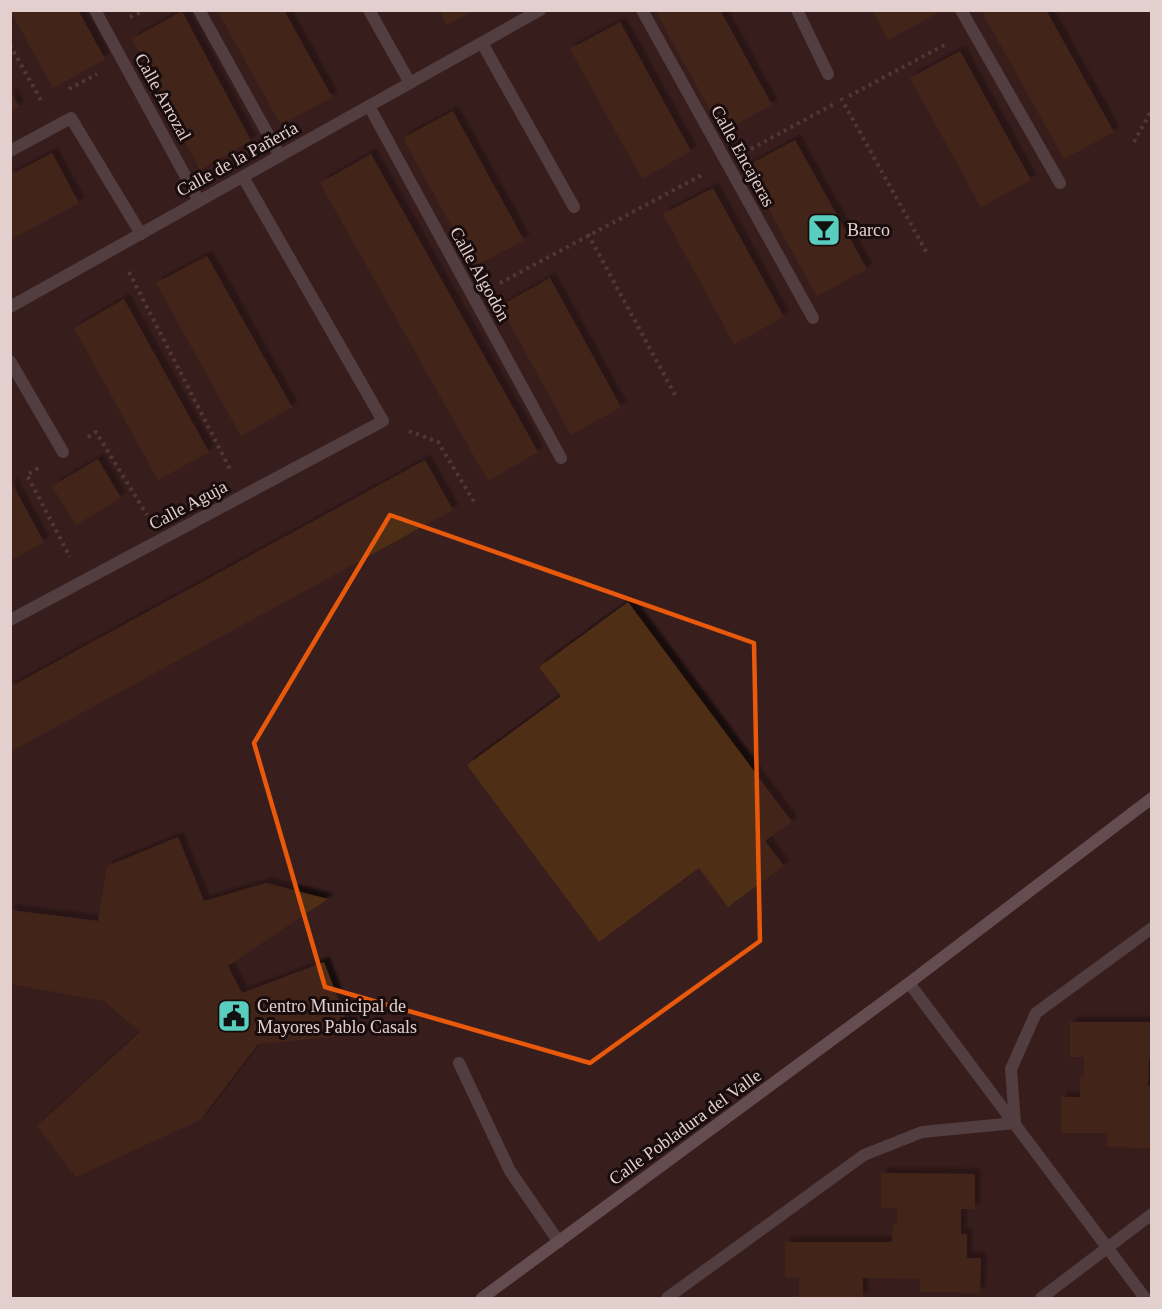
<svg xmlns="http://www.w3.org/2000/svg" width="1162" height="1309" font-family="Georgia,serif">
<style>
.building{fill:#502d15;filter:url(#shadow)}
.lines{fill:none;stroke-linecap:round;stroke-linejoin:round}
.path{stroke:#705757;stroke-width:4;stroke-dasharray:3 4.5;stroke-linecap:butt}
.lane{stroke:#71646a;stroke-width:12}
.street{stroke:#71646a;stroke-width:12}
.secondary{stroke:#9b868f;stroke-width:12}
.marked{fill:none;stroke:#e8590c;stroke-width:4.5;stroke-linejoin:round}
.labels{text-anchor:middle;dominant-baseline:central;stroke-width:6;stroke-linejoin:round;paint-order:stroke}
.street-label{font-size:18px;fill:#e2cfce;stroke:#180c0c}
.poi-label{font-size:18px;fill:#e2cfce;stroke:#180c0c;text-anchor:start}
</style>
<defs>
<filter id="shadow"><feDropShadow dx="5.5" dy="-5.5" stdDeviation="1.5" flood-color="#0009"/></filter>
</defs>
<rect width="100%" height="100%" fill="#391e1e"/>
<g class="building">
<path d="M 10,10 L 78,10 L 105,59 L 53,88 Z"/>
<path d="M 217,10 L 284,10 L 332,97 L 281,125 Z"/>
<path d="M 439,10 L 474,10 L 447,25 Z"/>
<path d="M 655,10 L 720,10 L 772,105 L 722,132 Z"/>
<path d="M 872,10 L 937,10 L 938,13 L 888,40 Z"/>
<path d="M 981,10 L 1046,10 L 1114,132 L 1064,159 Z"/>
<path d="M 182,11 L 251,141 L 200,170 L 132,39 Z"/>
<path d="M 620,22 L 691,151 L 642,179 L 570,49 Z"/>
<path d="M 960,51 L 1031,180 L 981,207 L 910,78 Z"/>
<path d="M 10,91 L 19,107 L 10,112 Z"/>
<path d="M 453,111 L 524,240 L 474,267 L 403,138 Z"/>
<path d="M 795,140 L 867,269 L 817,296 L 745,167 Z"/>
<path d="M 52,153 L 79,203 L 10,240 L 10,175 Z"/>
<path d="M 371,154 L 538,452 L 488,481 L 320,183 Z"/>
<path d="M 713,188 L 784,317 L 734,344 L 663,214 Z"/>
<path d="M 207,256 L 292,407 L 241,436 L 156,283 Z"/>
<path d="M 550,278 L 621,407 L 571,435 L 500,306 Z"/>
<path d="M 124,299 L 209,452 L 158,480 L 74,328 Z"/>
<path d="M 98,459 L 121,498 L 76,525 L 52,486 Z"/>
<path d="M 425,460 L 453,510 L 10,752 L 10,687 Z"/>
<path d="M 10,480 L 44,542 L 10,561 Z"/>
<path d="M 628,602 L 792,822 L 765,841 L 784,866 L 728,907 L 699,868 L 599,942 L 467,765 L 561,696 L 539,667 Z"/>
<path d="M 178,837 L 204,901 L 266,883 L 328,899 L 228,966 L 242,993 L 324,962 L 352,1035 L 258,1044 L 200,1120 L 76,1177 L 37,1126 L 140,1032 L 104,1001 L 10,984 L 10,910 L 98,921 L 107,866 Z"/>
<path d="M 1070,1022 L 1152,1022 L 1152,1059 L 1149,1059 L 1148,1086 L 1152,1086 L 1152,1148 L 1107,1147 L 1107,1133 L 1061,1133 L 1061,1097 L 1080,1097 L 1080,1076 L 1084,1076 L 1084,1057 L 1070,1057 Z"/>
<path d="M 881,1173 L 975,1174 L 975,1209 L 961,1209 L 961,1234 L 967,1234 L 967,1258 L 981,1258 L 980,1293 L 920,1292 L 920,1279 L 863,1278 L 863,1298 L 795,1298 L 795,1296 L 799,1296 L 799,1277 L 785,1277 L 785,1242 L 892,1242 L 893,1224 L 897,1224 L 897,1208 L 881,1208 Z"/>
</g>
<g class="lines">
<g class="path">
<path d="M 130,17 L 146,10"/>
<path d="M 10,45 L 42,102"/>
<path d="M 69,89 L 97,74"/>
<path d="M 849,96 L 948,43"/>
<path d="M 841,98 L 928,255"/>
<path d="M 1134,142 L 1152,109"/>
<path d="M 751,149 L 834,104"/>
<path d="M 588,234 L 675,395"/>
<path d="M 129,272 L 231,471"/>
<path d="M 500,283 L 702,175"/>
<path d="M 409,431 L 438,442 L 476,505"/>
<path d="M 88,437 L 96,432 L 147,515"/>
<path d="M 38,468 L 27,475 L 70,557"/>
</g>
<g class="lane">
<path d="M 10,151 L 71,118 L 141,234"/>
<path d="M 10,361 L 63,452"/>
<path d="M 10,620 L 383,421 L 243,177"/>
<path d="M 459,1063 L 510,1171 L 559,1242"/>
</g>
<g class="street">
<path d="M 95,10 L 199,201"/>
<path d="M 199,10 L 280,156"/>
<path d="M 369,10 L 410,83"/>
<path d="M 642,10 L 813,318"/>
<path d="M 797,10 L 828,74"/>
<path d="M 961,10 L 1060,183"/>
<path d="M 482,43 L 574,207"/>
<path d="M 369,106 L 561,458"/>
<path d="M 10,307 L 540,10"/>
<path d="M 909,983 L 1145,1298"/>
<path d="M 667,1298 L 864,1155 L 922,1132 L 1015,1123 L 1011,1069 L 1036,1013 L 1152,928"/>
<path d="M 1041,1298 L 1152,1214"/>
</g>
<path class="secondary" d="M 482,1298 L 909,983 L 1152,798"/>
</g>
<path d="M0 0H1162V1309H0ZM 390,515 L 754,643 L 760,941 L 590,1063 L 325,987 L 254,743 Z" fill="#391e1e" fill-opacity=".55" fill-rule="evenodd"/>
<path class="marked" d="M 390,515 L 754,643 L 760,941 L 590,1063 L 325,987 L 254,743 Z"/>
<defs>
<symbol id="bar-square" viewBox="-11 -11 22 22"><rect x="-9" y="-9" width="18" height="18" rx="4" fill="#59cebe" stroke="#180c0c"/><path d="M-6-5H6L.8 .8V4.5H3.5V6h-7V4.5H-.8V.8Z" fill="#111"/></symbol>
<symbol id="civic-square" viewBox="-11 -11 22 22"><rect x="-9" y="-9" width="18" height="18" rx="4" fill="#59cebe" stroke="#180c0c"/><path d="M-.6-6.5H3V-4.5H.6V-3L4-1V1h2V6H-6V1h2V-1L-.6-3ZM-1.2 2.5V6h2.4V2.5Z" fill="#111"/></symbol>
</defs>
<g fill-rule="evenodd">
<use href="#bar-square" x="805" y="211" width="38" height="38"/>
<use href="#civic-square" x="215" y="997" width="38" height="38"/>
</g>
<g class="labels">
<g class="street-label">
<text transform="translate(163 97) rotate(61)">Calle Arrozal</text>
<text transform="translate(743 156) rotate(61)">Calle Encajeras</text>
<text transform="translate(237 159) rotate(-29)">Calle de la Pañería</text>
<text transform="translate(480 274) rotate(61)">Calle Algodón</text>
<text transform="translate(188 505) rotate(-28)">Calle Aguja</text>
<text transform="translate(685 1127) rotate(-36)">Calle Pobladura del Valle</text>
</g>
<g class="poi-label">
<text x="847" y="230">Barco</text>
<text x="257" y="1006">Centro Municipal de<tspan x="257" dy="21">Mayores Pablo Casals</tspan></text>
</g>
</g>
<rect width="1162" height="1309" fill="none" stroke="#e2cfce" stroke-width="24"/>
</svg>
